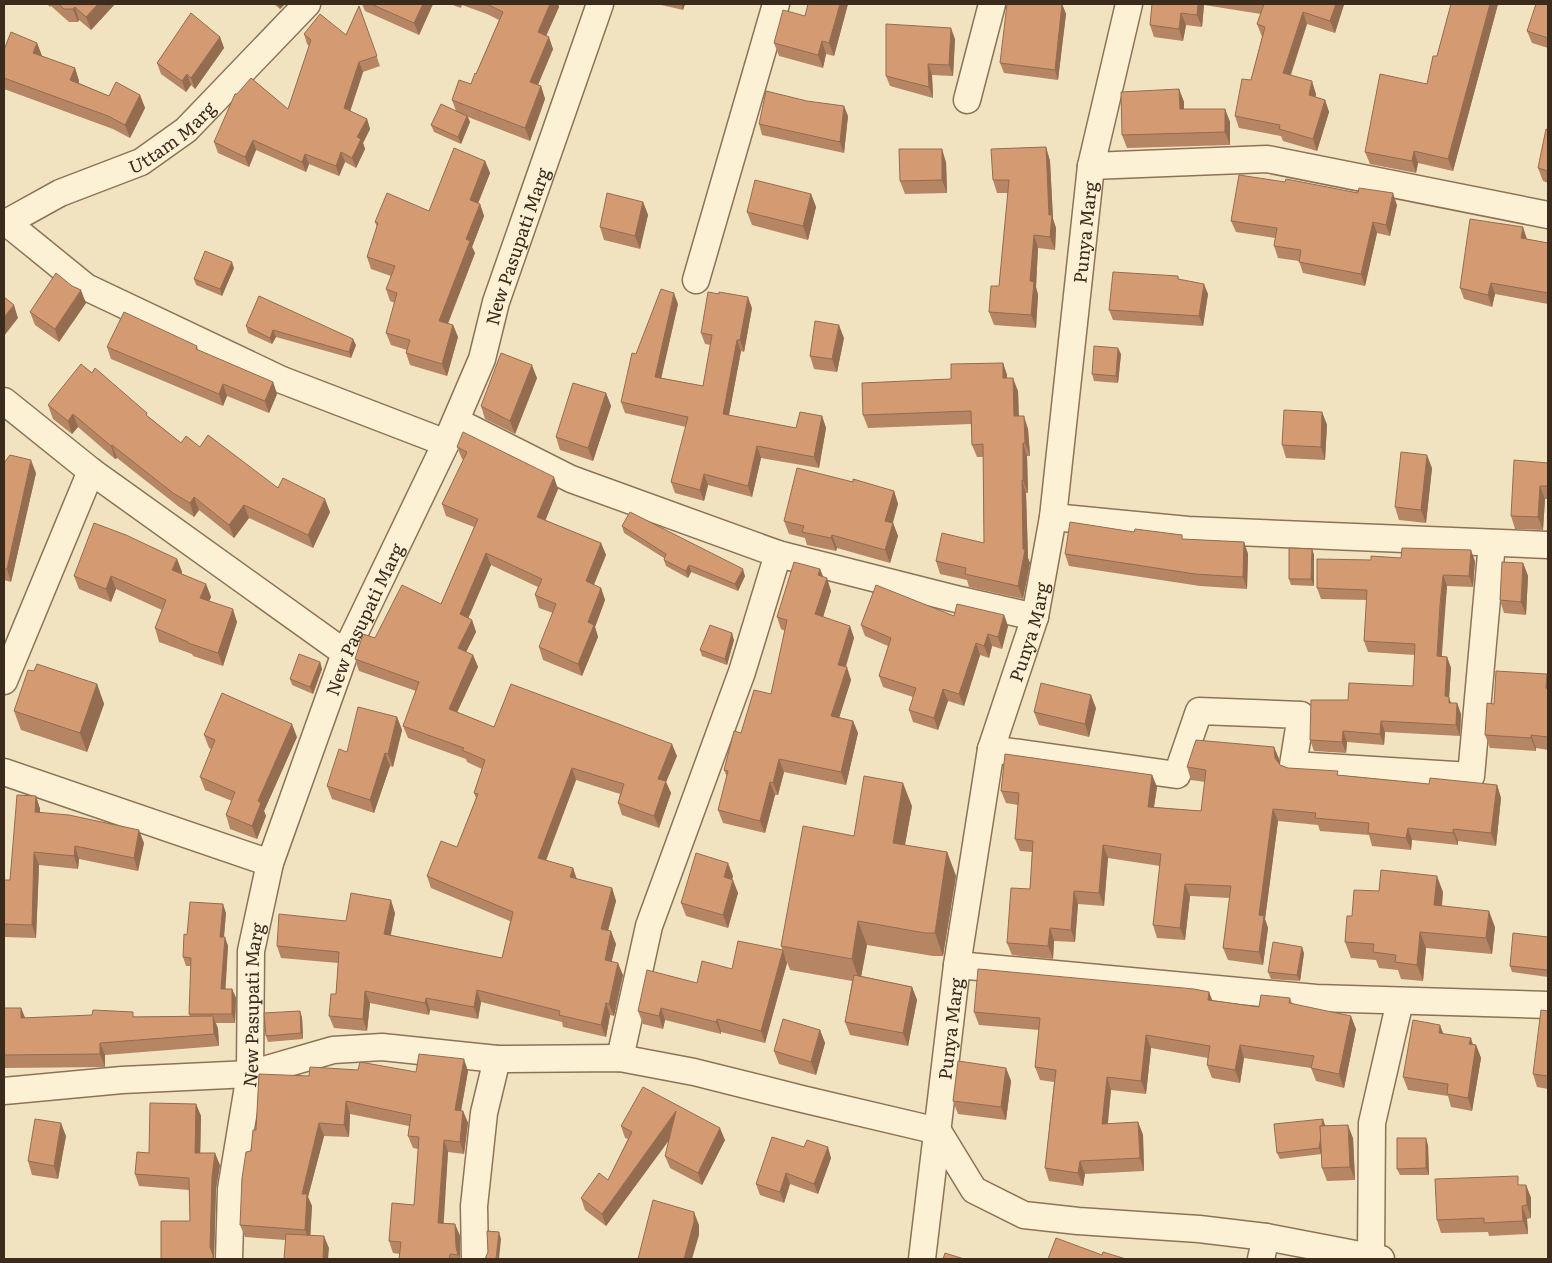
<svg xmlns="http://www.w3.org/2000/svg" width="1552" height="1263" font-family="Literata,serif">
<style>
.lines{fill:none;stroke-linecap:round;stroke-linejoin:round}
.street-casing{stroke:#8d7356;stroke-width:29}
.street{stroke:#fcf0d5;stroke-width:26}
.wall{fill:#b68563}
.shaded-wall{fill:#946c50}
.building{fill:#d49b73;stroke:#946c50}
.labels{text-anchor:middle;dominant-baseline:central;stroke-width:4;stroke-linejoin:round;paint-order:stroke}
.street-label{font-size:18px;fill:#3b2b1c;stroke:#f9edd1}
</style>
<rect width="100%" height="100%" fill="#f2e3c0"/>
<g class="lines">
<defs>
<g id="street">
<path d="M 967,100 L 992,4"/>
<path d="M 1091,166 L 1267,159 L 1548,215"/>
<path d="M 6,222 L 86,287 L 282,380 L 446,443"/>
<path id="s1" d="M 4,224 L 60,193 L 141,162 L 186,130 L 307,4"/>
<path d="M 696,280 L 776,4"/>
<path d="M 4,401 L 91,471 L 345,653"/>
<path d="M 456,421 L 571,479 L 778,554 L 960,600 L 1035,617"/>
<path d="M 1053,517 L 1188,530 L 1548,545"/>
<path d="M 4,681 L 91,471"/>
<path d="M 991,749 L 1177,775 L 1199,711 L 1301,715 L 1293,765 L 1471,776 L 1492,543"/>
<path d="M 4,772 L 270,863"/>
<path d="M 957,965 L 1316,998 L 1548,1005"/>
<path d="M 620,1058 L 649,926 L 742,672 L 778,554"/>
<path d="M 4,1091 L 122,1080 L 250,1074 L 333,1050 L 382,1047 L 497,1059 L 620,1058 L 694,1072 L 802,1099 L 938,1131 L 974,1190 L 1024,1215 L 1078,1221 L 1199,1229 L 1266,1237 L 1381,1259"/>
<path d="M 1371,1258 L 1372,1123 L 1400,1001"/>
<path id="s2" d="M 229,1259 L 231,1189 L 250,1074 L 251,951 L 270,863 L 345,653 L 446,443 L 482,359 L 496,302 L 600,4"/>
<path d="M 475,1259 L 474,1206 L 484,1113 L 497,1059"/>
<path id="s3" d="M 922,1259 L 957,965 L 991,749 L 1035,617 L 1053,517 L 1091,166 L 1129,4"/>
<path d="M 1261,1259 L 1266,1237"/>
</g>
</defs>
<use href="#street" class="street-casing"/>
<use href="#street" class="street"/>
</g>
<g class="wall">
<path d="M 47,4 L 115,4 L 91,30 L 79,20 L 78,22 L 69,22 L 51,6 L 50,7 Z"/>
<path d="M 274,4 L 285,4 L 280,9 Z"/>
<path d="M 362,4 L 433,4 L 419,35 L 365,11 Z"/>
<path d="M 450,4 L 558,4 L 559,7 L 546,36 L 553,49 L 538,85 L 541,86 L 545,99 L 530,141 L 468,117 L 470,122 L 461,144 L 434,132 L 431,125 L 456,111 L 452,100 L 471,84 L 476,74 L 499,20 L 487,14 L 462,5 L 461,8 Z"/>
<path d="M 657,4 L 685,4 L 683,10 Z"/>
<path d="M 848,4 L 834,56 L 826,54 L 823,68 L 779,56 L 774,43 L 805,16 Z"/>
<path d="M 1062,4 L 1066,14 L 1058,80 L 1004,73 L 1000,63 Z"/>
<path d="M 1152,4 L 1343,4 L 1335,33 L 1307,24 L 1291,75 L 1316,94 L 1316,97 L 1325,100 L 1329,112 L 1317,151 L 1283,141 L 1281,136 L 1239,128 L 1235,116 L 1251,80 L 1262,37 L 1257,24 L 1261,14 L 1204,5 L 1202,27 L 1186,25 L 1183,41 L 1154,37 L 1150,25 Z"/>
<path d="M 1451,4 L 1498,4 L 1453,171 L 1418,163 L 1416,173 L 1370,164 L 1365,152 L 1427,84 L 1437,56 Z"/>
<path d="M 1548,4 L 1548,48 L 1532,43 L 1527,31 Z"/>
<path d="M 359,6 L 380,66 L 363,72 L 350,111 L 367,119 L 370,129 L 363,143 L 365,149 L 356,168 L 345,162 L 339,176 L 309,164 L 306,172 L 256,150 L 249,167 L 218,153 L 214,142 L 288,109 L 309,46 L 307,44 L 304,34 L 346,35 Z"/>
<path d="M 220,37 L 224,48 L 195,89 L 191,85 L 186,92 L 161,74 L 157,63 Z"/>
<path d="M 955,39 L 953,76 L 932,75 L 933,98 L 890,86 L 886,76 Z"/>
<path d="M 37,43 L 42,56 L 75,68 L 79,81 L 79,83 L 109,96 L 140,95 L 145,108 L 130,138 L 113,129 L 4,89 L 4,50 Z"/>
<path d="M 1179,89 L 1184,102 L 1184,109 L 1225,109 L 1230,122 L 1230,145 L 1127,148 L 1122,135 Z"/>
<path d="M 848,116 L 844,153 L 762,135 L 759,124 Z"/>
<path d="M 1548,130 L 1548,183 L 1543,181 L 1538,168 Z"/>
<path d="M 1046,147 L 1050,161 L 1053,219 L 1056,228 L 1055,250 L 1038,248 L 1036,287 L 1038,295 L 1036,328 L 994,325 L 989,312 L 999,286 L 1008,193 L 997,193 L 993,180 Z"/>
<path d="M 485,161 L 490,173 L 478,204 L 480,204 L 484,216 L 472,247 L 475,253 L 448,324 L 453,325 L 458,337 L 447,376 L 410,365 L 406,353 L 407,350 L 391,345 L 386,333 L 395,303 L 390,301 L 386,289 L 391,276 L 371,269 L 367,257 L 377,227 L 375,222 L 429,211 Z"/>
<path d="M 946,162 L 947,193 L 905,194 L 900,181 Z"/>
<path d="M 811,194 L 816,207 L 808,240 L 752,225 L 747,212 Z"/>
<path d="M 643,202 L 648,215 L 640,249 L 604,240 L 600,227 Z"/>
<path d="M 1397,205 L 1390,236 L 1377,233 L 1365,286 L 1303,273 L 1299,261 L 1278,258 L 1274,246 L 1275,238 L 1236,232 L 1231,221 Z"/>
<path d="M 1527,239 L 1548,243 L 1548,304 L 1495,294 L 1492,307 L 1464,299 L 1460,288 Z"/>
<path d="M 234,268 L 222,296 L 196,285 L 194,279 Z"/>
<path d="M 1178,276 L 1179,280 L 1208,294 L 1203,326 L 1113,320 L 1109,310 Z"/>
<path d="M 259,296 L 356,345 L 351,358 L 276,337 L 272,344 L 248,333 L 246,326 Z"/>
<path d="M 86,303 L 59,342 L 35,325 L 30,312 Z"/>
<path d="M 678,304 L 661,378 L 703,386 L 711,345 L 705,344 L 701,333 L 752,308 L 744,352 L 741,351 L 729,415 L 796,428 L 822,416 L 826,428 L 819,468 L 761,458 L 752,497 L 708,485 L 704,501 L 675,493 L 671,482 L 686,427 L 625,413 L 621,402 L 636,354 Z"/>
<path d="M 844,338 L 837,372 L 814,369 L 810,356 Z"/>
<path d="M 197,346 L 198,350 L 273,382 L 277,394 L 269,413 L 227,396 L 223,406 L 111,359 L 107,347 Z"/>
<path d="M 1121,354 L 1118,383 L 1094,381 L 1092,374 Z"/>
<path d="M 1003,363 L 1007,375 L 1007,378 L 1018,391 L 1019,416 L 1028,429 L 1030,456 L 1027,456 L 1028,493 L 1026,493 L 1028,558 L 1030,563 L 1023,599 L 969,587 L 967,580 L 940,574 L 936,561 L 984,543 L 983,457 L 977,457 L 972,445 L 971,424 L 868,428 L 863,415 L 951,379 Z"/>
<path d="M 537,378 L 515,434 L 485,419 L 481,406 Z"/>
<path d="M 606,393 L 611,406 L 593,461 L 560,450 L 556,437 Z"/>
<path d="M 48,405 L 149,417 L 181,443 L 200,447 L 278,488 L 330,512 L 313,548 L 249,518 L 234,538 L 199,510 L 194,517 L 178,506 L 117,458 L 115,459 L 78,427 L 72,434 L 53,419 Z"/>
<path d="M 1322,412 L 1327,425 L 1325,460 L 1286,458 L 1282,445 Z"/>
<path d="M 457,447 L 558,489 L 545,520 L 601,543 L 606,555 L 594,585 L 601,588 L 605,600 L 595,627 L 598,637 L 582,676 L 543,660 L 539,647 L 553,613 L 539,608 L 535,595 L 538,587 L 491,565 L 468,618 L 472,620 L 476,632 L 466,652 L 473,655 L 478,667 L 457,712 L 494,727 L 677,756 L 666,782 L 671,793 L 659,828 L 622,815 L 618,803 L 620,794 L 576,780 L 546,861 L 573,868 L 577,879 L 612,888 L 616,901 L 608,931 L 616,944 L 611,962 L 623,975 L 614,1016 L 610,1015 L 606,1037 L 563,1027 L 562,1022 L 481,1002 L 478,1019 L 430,1010 L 429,1015 L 370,1003 L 367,1031 L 334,1028 L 329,1016 L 336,994 L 338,963 L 281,958 L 277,946 L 346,921 L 395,913 L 391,935 L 502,958 L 510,921 L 431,888 L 427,876 L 457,847 L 476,798 L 474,793 L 482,769 L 467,762 L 466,759 L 408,738 L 403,726 L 416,691 L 359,671 L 355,659 L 375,638 L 441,604 L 474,527 L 446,516 L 442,504 L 464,460 L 462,459 Z"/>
<path d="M 4,463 L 36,473 L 11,582 L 4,580 Z"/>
<path d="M 1548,463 L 1548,499 L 1545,499 L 1543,530 L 1515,529 L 1511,516 Z"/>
<path d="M 1432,468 L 1426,523 L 1399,520 L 1395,507 Z"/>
<path d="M 853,482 L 894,491 L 898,504 L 893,523 L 898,536 L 890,563 L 837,548 L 836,551 L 807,545 L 805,538 L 789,534 L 784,521 Z"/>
<path d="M 622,526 L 745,576 L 738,591 L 691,572 L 688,578 L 666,566 L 664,560 L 664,558 L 624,533 Z"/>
<path d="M 1134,532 L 1183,539 L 1244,542 L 1248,554 L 1247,589 L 1200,586 L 1069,566 L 1065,554 Z"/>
<path d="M 1312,549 L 1314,555 L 1314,586 L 1291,585 L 1289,579 Z"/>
<path d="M 1401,558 L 1475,561 L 1473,587 L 1447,586 L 1444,616 L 1441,656 L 1447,657 L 1451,668 L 1449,698 L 1451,703 L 1457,703 L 1461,714 L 1460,736 L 1385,732 L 1384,745 L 1347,742 L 1346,753 L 1314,751 L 1310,740 L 1348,700 L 1413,686 L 1415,655 L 1368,652 L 1364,641 L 1367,600 L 1321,599 L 1317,588 L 1371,560 Z"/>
<path d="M 177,559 L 182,572 L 182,574 L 206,584 L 211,597 L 209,601 L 237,622 L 223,666 L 193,656 L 192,654 L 159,642 L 155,628 L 162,610 L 116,589 L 111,602 L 79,589 L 74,576 Z"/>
<path d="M 1523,563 L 1528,576 L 1526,615 L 1504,613 L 1500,600 Z"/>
<path d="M 820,569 L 823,577 L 831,591 L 823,617 L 850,626 L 854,638 L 846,667 L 851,680 L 839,717 L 853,721 L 858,733 L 846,785 L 784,772 L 778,795 L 775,795 L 765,833 L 723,823 L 718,810 L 727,777 L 724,770 L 741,733 L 771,694 L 785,631 L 781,629 L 777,617 Z"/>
<path d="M 1004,615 L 1008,626 L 1002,649 L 992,646 L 989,658 L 980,655 L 964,706 L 948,701 L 938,730 L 913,722 L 909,710 L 913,697 L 883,687 L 879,676 L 888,646 L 865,636 L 861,625 L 954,616 Z"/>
<path d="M 734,640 L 727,665 L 702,656 L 700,650 Z"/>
<path d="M 320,662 L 322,669 L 313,694 L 292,685 L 290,679 Z"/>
<path d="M 34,671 L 97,684 L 104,704 L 87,752 L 21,730 L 14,711 Z"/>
<path d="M 1547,674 L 1548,677 L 1548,750 L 1536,748 L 1536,751 L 1490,748 L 1485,735 L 1494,704 Z"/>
<path d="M 1096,708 L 1089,737 L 1039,725 L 1034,712 Z"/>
<path d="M 397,717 L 402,730 L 393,767 L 390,766 L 374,813 L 332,799 L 327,786 L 347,752 Z"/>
<path d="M 204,735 L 297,737 L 264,811 L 266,816 L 257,839 L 230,829 L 226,815 L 232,801 L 205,790 L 200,777 L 211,749 L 209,748 Z"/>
<path d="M 1274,747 L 1279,759 L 1279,763 L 1280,765 L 1288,768 L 1339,775 L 1429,784 L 1497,785 L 1501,798 L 1496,846 L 1458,841 L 1458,845 L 1412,840 L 1411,850 L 1372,846 L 1369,835 L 1320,831 L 1318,825 L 1278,821 L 1265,919 L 1268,928 L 1263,965 L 1228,960 L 1223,948 L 1230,898 L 1190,896 L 1185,940 L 1157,938 L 1153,925 L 1160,866 L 1108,858 L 1104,906 L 1078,904 L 1075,942 L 1054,941 L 1053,959 L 1012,955 L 1007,943 L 1030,889 L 1032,852 L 1020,851 L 1015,839 L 1018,805 L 1006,803 L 1001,791 L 1152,775 L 1157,787 L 1154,807 L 1201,811 L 1205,782 L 1191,780 L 1187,767 Z"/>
<path d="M 36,796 L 40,809 L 40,813 L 144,843 L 138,871 L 79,859 L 78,869 L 39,865 L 36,938 L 4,937 L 4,880 L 10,880 Z"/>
<path d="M 912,806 L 905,845 L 947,852 L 956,876 L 943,956 L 933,956 L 867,945 L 861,976 L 912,987 L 917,1000 L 908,1046 L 850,1035 L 845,1022 L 852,981 L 790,970 L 781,946 L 854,836 Z"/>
<path d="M 733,876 L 732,880 L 738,893 L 728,928 L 686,916 L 681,903 Z"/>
<path d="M 1379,891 L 1443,892 L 1442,906 L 1495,927 L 1492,954 L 1426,948 L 1423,981 L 1401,979 L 1398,970 L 1379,968 L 1376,960 L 1351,958 L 1345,942 L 1352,916 Z"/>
<path d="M 226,913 L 224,937 L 228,946 L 225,989 L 232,989 L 236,998 L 235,1023 L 216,1023 L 218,1029 L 219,1046 L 105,1055 L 105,1067 L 4,1068 L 4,1008 L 21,1008 L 25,1018 L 190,1016 L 189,1014 L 191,966 L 186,966 L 183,957 L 187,935 Z"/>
<path d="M 1548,937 L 1548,977 L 1512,972 L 1510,966 Z"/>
<path d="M 783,950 L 787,963 L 765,1043 L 721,1032 L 721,1034 L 665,1020 L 663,1029 L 643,1024 L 638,1011 L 697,983 L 732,969 Z"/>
<path d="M 1304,953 L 1300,981 L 1271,979 L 1268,972 Z"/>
<path d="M 1209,992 L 1212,1000 L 1259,1007 L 1290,998 L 1292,1003 L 1356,1029 L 1344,1088 L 1316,1081 L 1311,1068 L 1244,1058 L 1240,1083 L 1212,1078 L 1207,1065 L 1208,1058 L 1151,1048 L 1146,1094 L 1111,1090 L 1108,1124 L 1138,1122 L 1143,1135 L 1144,1171 L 1085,1174 L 1083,1186 L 1049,1181 L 1045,1168 L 1054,1082 L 1040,1080 L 1035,1067 L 1039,1030 L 979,1025 L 974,1012 Z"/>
<path d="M 1548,1011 L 1548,1089 L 1537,1087 L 1533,1074 Z"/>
<path d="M 302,1017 L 303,1039 L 268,1042 L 266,1036 Z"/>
<path d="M 820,1030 L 825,1043 L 816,1075 L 779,1064 L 774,1051 Z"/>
<path d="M 1443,1034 L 1476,1045 L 1481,1058 L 1472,1111 L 1451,1107 L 1448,1096 L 1408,1090 L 1403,1077 Z"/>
<path d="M 1006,1068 L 1011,1081 L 1006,1120 L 958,1114 L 953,1101 Z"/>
<path d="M 358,1070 L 416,1072 L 468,1071 L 461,1111 L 463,1111 L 468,1123 L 464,1154 L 448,1152 L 443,1219 L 443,1223 L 455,1224 L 460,1236 L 460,1259 L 399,1259 L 400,1254 L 393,1253 L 389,1241 L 414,1205 L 418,1149 L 413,1148 L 408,1136 L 409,1126 L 350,1114 L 349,1137 L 324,1136 L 308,1197 L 312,1206 L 310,1235 L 329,1248 L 285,1240 L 245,1237 L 240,1225 L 251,1151 L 256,1130 L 309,1076 Z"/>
<path d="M 196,1104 L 201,1116 L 200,1153 L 220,1165 L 216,1189 L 214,1259 L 190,1221 L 189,1190 L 139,1186 L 135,1174 L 149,1153 Z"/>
<path d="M 1325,1125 L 1353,1138 L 1355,1180 L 1327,1181 L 1322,1168 L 1322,1154 L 1280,1159 L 1277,1153 Z"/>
<path d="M 621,1126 L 725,1140 L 702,1185 L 670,1168 L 665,1156 L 669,1139 L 606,1226 L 585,1210 L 581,1198 L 608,1180 L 628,1139 L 625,1138 Z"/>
<path d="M 66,1136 L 58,1179 L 32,1175 L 28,1161 Z"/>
<path d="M 1428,1145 L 1429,1175 L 1400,1175 L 1397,1169 Z"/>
<path d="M 804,1147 L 831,1158 L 818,1194 L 790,1184 L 784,1203 L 760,1195 L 756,1184 Z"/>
<path d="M 1521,1185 L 1526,1185 L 1531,1198 L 1531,1218 L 1527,1219 L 1528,1234 L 1489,1236 L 1488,1232 L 1441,1233 L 1437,1220 Z"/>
</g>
<g class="shaded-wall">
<path d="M 98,4 L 115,4 L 91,30 L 86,17 Z"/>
<path d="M 278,4 L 285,4 L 280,9 Z"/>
<path d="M 423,4 L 433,4 L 419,35 L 414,23 Z"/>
<path d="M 550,4 L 558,4 L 559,7 L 542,45 L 538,32 Z"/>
<path d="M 681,4 L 685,4 L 683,10 Z"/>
<path d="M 840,4 L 848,4 L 834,56 L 829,43 Z"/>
<path d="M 1062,4 L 1066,14 L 1058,80 L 1055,70 Z"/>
<path d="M 1198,4 L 1204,4 L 1204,5 L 1202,27 L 1197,15 Z"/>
<path d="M 1336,4 L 1343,4 L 1344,5 L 1335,33 L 1330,21 Z"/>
<path d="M 1490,4 L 1498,4 L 1453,171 L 1448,159 Z"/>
<path d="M 75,7 L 79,20 L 78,22 L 73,9 Z"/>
<path d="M 1303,12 L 1307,24 L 1287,85 L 1283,73 Z"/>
<path d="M 1181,13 L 1186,25 L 1183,41 L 1179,29 Z"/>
<path d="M 951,28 L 955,39 L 953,76 L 949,65 Z"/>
<path d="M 220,37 L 224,48 L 195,89 L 191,78 Z"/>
<path d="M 549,37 L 553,49 L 534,94 L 530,82 Z"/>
<path d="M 822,41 L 826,54 L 823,68 L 818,55 Z"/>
<path d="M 37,43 L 42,56 L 38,66 L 33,53 Z"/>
<path d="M 359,62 L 363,72 L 348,118 L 344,108 Z"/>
<path d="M 928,64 L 932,75 L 933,98 L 929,87 Z"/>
<path d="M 75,68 L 79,81 L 75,93 L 70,80 Z"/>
<path d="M 187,74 L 191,85 L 186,92 L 182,81 Z"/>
<path d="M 1312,81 L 1316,94 L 1313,107 L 1309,95 Z"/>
<path d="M 541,86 L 545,99 L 530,141 L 525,128 Z"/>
<path d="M 1179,89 L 1184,102 L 1184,122 L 1180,109 Z"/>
<path d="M 140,95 L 145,108 L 130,138 L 125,125 Z"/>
<path d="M 1325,100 L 1329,112 L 1317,151 L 1313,139 Z"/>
<path d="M 844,106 L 848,116 L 844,153 L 840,142 Z"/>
<path d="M 1225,109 L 1230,122 L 1230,145 L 1225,132 Z"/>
<path d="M 467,116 L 470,122 L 461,144 L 458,137 Z"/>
<path d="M 367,119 L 370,129 L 363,143 L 365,149 L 356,168 L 352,158 L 357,137 Z"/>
<path d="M 253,140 L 256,150 L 249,167 L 245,157 Z"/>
<path d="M 1046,147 L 1050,161 L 1053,219 L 1056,228 L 1055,250 L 1050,237 Z"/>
<path d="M 942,149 L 946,162 L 947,193 L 942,180 Z"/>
<path d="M 1414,151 L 1418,163 L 1416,173 L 1412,161 Z"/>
<path d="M 341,152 L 345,162 L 339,176 L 336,166 Z"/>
<path d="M 305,154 L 309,164 L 306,172 L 302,162 Z"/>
<path d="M 485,161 L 490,173 L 474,213 L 470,200 Z"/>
<path d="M 1393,193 L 1397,205 L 1390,236 L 1386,225 Z"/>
<path d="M 811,194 L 816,207 L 808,240 L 803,226 Z"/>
<path d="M 643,202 L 648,215 L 640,249 L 635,236 Z"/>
<path d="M 480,204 L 484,216 L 472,247 L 475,253 L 444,333 L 439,321 L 466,239 Z"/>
<path d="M 1373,222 L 1377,233 L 1365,286 L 1361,274 Z"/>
<path d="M 1523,227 L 1527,239 L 1525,250 L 1521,238 Z"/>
<path d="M 1034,235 L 1038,248 L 1036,287 L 1038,295 L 1036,328 L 1031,315 L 1030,281 Z"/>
<path d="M 232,262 L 234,268 L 222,296 L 220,289 Z"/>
<path d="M 1491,283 L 1495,294 L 1492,307 L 1488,295 Z"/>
<path d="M 1204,284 L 1208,294 L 1203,326 L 1199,316 Z"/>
<path d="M 81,290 L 86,303 L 59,342 L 55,329 Z"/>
<path d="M 674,293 L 678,304 L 659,388 L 655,377 Z"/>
<path d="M 748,297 L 752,308 L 744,352 L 740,340 Z"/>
<path d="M 14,305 L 18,318 L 4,336 L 4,317 Z"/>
<path d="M 453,325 L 458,337 L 447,376 L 442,364 Z"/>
<path d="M 839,325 L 844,338 L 837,372 L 832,359 Z"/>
<path d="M 273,330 L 276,337 L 272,344 L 270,338 Z"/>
<path d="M 353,339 L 356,345 L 351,358 L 349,352 Z"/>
<path d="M 737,340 L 741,351 L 727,425 L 723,414 Z"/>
<path d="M 1118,348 L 1121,354 L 1118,383 L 1116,376 Z"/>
<path d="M 1003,363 L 1007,375 L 1008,391 L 1003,378 Z"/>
<path d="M 532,365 L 537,378 L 515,434 L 510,421 Z"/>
<path d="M 1013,378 L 1018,391 L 1019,429 L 1014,416 Z"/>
<path d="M 273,382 L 277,394 L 269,413 L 265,401 Z"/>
<path d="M 223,384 L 227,396 L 223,406 L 219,394 Z"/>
<path d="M 606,393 L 611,406 L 593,461 L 588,448 Z"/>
<path d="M 1322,412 L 1327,425 L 1325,460 L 1321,447 Z"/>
<path d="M 73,414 L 78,427 L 72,434 L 68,421 Z"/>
<path d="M 822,416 L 826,428 L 819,468 L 814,457 Z"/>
<path d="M 1024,416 L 1028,429 L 1030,456 L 1025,443 Z"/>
<path d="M 1023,443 L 1027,456 L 1028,493 L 1023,480 Z"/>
<path d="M 112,445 L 117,458 L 115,459 L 111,446 Z"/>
<path d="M 757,446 L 761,458 L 752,497 L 748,486 Z"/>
<path d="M 1427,455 L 1432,468 L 1426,523 L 1421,510 Z"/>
<path d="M 31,460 L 36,473 L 11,582 L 7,569 Z"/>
<path d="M 704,474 L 708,485 L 704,501 L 700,490 Z"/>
<path d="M 554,477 L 558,489 L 542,529 L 537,517 Z"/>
<path d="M 1022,480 L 1026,493 L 1028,558 L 1030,563 L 1023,599 L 1018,586 L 1023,549 Z"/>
<path d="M 1540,486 L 1545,499 L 1543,530 L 1538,517 Z"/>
<path d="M 894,491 L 898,504 L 889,534 L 885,521 Z"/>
<path d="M 194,497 L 199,510 L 194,517 L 190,503 Z"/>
<path d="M 325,499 L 330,512 L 313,548 L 308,535 Z"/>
<path d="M 244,505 L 249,518 L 234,538 L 229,525 Z"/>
<path d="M 893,523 L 898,536 L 890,563 L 885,550 Z"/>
<path d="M 832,535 L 837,548 L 836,551 L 831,538 Z"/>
<path d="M 1244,542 L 1248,554 L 1247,589 L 1243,577 Z"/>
<path d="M 601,543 L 606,555 L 590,593 L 586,581 Z"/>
<path d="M 1312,549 L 1314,555 L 1314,586 L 1311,579 Z"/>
<path d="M 1471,550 L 1475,561 L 1473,587 L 1469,576 Z"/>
<path d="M 486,553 L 491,565 L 465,626 L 460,614 Z"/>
<path d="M 177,559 L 182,572 L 177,583 L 172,570 Z"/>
<path d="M 1523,563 L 1528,576 L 1526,615 L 1521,602 Z"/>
<path d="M 689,565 L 691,572 L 688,578 L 686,571 Z"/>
<path d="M 743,569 L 745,576 L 738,591 L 735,584 Z"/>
<path d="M 820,569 L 825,581 L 818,575 Z"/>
<path d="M 1443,575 L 1447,586 L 1441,667 L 1437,656 Z"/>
<path d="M 111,576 L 116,589 L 111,602 L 106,589 Z"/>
<path d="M 827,578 L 831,591 L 820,627 L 815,614 Z"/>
<path d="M 206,584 L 211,597 L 205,611 L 200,598 Z"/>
<path d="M 601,588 L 605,600 L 595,627 L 598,637 L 582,676 L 578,664 L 588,622 Z"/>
<path d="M 233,609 L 237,622 L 223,666 L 218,653 Z"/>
<path d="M 1004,615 L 1008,626 L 1002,649 L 998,637 Z"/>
<path d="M 472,620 L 476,632 L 462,660 L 458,648 Z"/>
<path d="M 850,626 L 854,638 L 842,677 L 838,665 Z"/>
<path d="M 732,633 L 734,640 L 727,665 L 725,659 Z"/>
<path d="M 988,634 L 992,646 L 989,658 L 984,646 Z"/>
<path d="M 976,643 L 980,655 L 964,706 L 959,694 Z"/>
<path d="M 473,655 L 478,667 L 453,721 L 449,709 Z"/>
<path d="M 1447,657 L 1451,668 L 1449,698 L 1453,708 L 1453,714 L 1445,696 Z"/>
<path d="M 320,662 L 322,669 L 313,694 L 310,687 Z"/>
<path d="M 847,667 L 851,680 L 836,728 L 831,716 Z"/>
<path d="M 1547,674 L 1548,677 L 1548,695 L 1546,688 Z"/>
<path d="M 97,684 L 104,704 L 87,752 L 80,733 Z"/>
<path d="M 943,689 L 948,701 L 938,730 L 934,718 Z"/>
<path d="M 1091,695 L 1096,708 L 1089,737 L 1085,724 Z"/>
<path d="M 1457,703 L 1461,714 L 1460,736 L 1456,725 Z"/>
<path d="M 397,717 L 402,730 L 393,767 L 388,754 Z"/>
<path d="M 853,721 L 858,733 L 846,785 L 841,772 Z"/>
<path d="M 1381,721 L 1385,732 L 1384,745 L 1380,734 Z"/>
<path d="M 292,724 L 297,737 L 264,811 L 266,816 L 257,839 L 252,826 L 258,801 Z"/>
<path d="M 1343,731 L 1347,742 L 1346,753 L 1342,742 Z"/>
<path d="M 1531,735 L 1536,748 L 1536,751 L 1531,738 Z"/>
<path d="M 672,744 L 677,756 L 666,782 L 671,793 L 659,828 L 654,816 L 658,779 Z"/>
<path d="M 1274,747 L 1279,759 L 1279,770 L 1275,758 Z"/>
<path d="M 385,753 L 390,766 L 374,813 L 370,800 Z"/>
<path d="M 779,759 L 784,772 L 778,795 L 773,783 Z"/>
<path d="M 572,768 L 576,780 L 542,870 L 538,858 Z"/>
<path d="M 1152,775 L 1157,787 L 1152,819 L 1148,807 Z"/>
<path d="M 770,782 L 775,795 L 765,833 L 760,821 Z"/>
<path d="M 903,783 L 912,806 L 901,866 L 893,843 Z"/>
<path d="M 1497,785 L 1501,798 L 1496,846 L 1491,833 Z"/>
<path d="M 36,796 L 40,809 L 40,825 L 35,812 Z"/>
<path d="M 1273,809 L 1278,821 L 1265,919 L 1268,928 L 1263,965 L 1259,952 L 1259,915 Z"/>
<path d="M 1408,828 L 1412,840 L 1411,850 L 1406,838 Z"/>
<path d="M 1453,829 L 1458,841 L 1458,845 L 1453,833 Z"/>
<path d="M 139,830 L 144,843 L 138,871 L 134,858 Z"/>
<path d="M 1103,845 L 1108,858 L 1104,906 L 1099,893 Z"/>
<path d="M 75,846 L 79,859 L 78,869 L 74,856 Z"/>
<path d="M 34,852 L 39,865 L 36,938 L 32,925 Z"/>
<path d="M 947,852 L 956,876 L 943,956 L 935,933 Z"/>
<path d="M 728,863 L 733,876 L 728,890 L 724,877 Z"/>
<path d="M 573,868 L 577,881 L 570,877 Z"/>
<path d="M 1437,876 L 1443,892 L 1440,921 L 1434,905 Z"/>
<path d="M 733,880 L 738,893 L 728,928 L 723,915 Z"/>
<path d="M 1185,884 L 1190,896 L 1185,940 L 1180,928 Z"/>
<path d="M 612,888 L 616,901 L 605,941 L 601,929 Z"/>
<path d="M 1074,891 L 1078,904 L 1075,942 L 1071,930 Z"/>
<path d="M 391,900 L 395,913 L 388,946 L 384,934 Z"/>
<path d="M 223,904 L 226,913 L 223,946 L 220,937 Z"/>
<path d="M 1489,911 L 1495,927 L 1492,954 L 1486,938 Z"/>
<path d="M 858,921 L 867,945 L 860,983 L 852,959 Z"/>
<path d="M 1050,928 L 1054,941 L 1053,959 L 1048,946 Z"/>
<path d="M 611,931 L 616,944 L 609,972 L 605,960 Z"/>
<path d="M 1420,932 L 1426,948 L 1423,981 L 1417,965 Z"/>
<path d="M 225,937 L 228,946 L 225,997 L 221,989 Z"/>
<path d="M 1302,947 L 1304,953 L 1300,981 L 1297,975 Z"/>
<path d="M 783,950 L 787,963 L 765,1043 L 761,1031 Z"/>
<path d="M 618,963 L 623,975 L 614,1016 L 609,1004 Z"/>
<path d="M 912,987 L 917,1000 L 908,1046 L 903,1033 Z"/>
<path d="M 232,989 L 236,998 L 235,1023 L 232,1014 Z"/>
<path d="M 477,990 L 481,1002 L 478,1019 L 474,1007 Z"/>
<path d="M 365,991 L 370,1003 L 367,1031 L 363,1019 Z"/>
<path d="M 1209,992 L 1214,1005 L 1208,1000 Z"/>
<path d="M 426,998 L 430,1010 L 429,1015 L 425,1003 Z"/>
<path d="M 606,1003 L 610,1015 L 606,1037 L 601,1025 Z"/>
<path d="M 21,1008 L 26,1020 L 21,1018 Z"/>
<path d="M 661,1008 L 665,1020 L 663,1029 L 659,1016 Z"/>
<path d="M 300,1011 L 302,1017 L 303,1039 L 301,1033 Z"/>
<path d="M 213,1016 L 218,1029 L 219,1046 L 214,1034 Z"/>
<path d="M 1351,1016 L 1356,1029 L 1344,1088 L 1339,1074 Z"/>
<path d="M 717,1019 L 721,1032 L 721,1034 L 716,1022 Z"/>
<path d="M 1440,1025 L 1445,1038 L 1439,1033 Z"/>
<path d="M 820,1030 L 825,1043 L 816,1075 L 811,1062 Z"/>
<path d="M 1146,1035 L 1151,1048 L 1146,1094 L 1141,1081 Z"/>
<path d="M 1471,1038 L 1475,1051 L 1476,1045 L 1481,1058 L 1472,1111 L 1468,1098 L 1469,1044 Z"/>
<path d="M 100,1043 L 105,1055 L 105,1067 L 100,1054 Z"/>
<path d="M 1240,1045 L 1244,1058 L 1240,1083 L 1235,1070 Z"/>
<path d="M 464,1059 L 468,1071 L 459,1122 L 455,1110 Z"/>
<path d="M 1006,1068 L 1011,1081 L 1006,1120 L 1001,1107 Z"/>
<path d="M 1107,1077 L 1111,1090 L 1106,1137 L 1102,1124 Z"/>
<path d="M 346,1101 L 350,1114 L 349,1137 L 344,1125 Z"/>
<path d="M 196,1104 L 201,1116 L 200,1165 L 195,1153 Z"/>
<path d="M 463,1111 L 468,1123 L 464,1154 L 460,1142 Z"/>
<path d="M 676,1111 L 681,1124 L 606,1226 L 602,1214 Z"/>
<path d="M 1323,1119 L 1325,1125 L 1322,1155 L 1319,1148 Z"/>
<path d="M 1138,1122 L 1143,1135 L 1144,1171 L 1140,1158 Z"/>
<path d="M 61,1123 L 66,1136 L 58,1179 L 54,1166 Z"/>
<path d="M 319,1123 L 324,1136 L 308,1197 L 312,1206 L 310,1242 L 305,1230 L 302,1194 Z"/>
<path d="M 1348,1125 L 1353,1138 L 1355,1180 L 1350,1167 Z"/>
<path d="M 720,1128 L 725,1140 L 702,1185 L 698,1173 Z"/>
<path d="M 1426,1138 L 1428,1145 L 1429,1175 L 1426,1168 Z"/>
<path d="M 444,1140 L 448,1152 L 443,1235 L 438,1223 Z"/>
<path d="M 828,1147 L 831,1158 L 818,1194 L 814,1184 Z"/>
<path d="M 215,1153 L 220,1165 L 216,1189 L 214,1259 L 213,1259 L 210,1247 L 212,1177 Z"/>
<path d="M 1080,1161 L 1085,1174 L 1083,1186 L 1078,1173 Z"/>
<path d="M 786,1173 L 790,1184 L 784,1203 L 780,1192 Z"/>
<path d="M 1526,1185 L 1531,1198 L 1531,1218 L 1527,1205 Z"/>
<path d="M 1522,1206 L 1527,1219 L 1528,1234 L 1523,1221 Z"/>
<path d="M 694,1212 L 699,1225 L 699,1235 L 692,1259 L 684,1259 Z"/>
<path d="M 455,1224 L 460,1236 L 460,1259 L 456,1247 Z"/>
<path d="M 499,1232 L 501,1239 L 499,1259 L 496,1259 Z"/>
<path d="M 324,1236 L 329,1248 L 328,1259 L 323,1259 Z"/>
</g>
<g class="building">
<path d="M 59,4 L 98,4 L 86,17 L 75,7 L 73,9 L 64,9 Z"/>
<path d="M 371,4 L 423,4 L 414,23 Z"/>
<path d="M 487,4 L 550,4 L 538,32 L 549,37 L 530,82 L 541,86 L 525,128 L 452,100 L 459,80 L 471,84 L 475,73 L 476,74 L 503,12 Z"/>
<path d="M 808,4 L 840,4 L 829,43 L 822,41 L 818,55 L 774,43 L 783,10 L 805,16 Z"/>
<path d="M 1007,4 L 1062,4 L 1055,70 L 1000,63 Z"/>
<path d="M 1152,4 L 1198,4 L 1197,15 L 1181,13 L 1179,29 L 1150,25 Z"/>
<path d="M 1264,4 L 1336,4 L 1330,21 L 1303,12 L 1283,73 L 1312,81 L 1309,95 L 1325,100 L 1313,139 L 1279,129 L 1280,125 L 1235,116 L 1242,79 L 1251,80 L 1265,27 L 1257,24 Z"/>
<path d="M 1451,4 L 1490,4 L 1448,159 L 1414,151 L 1412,161 L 1365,152 L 1380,74 L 1427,84 L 1433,56 L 1437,56 Z"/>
<path d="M 1536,4 L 1548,4 L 1548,38 L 1527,31 Z"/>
<path d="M 359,6 L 377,56 L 359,62 L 344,108 L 367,119 L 357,137 L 361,139 L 352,158 L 341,152 L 336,166 L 305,154 L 302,162 L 253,140 L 245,157 L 214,142 L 235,94 L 237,94 L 251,78 L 288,109 L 311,40 L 304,34 L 320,14 L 346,35 Z"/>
<path d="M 191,13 L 220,37 L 191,78 L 187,74 L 182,81 L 157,63 Z"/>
<path d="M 886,24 L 951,28 L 949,65 L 928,64 L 929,87 L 886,76 Z"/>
<path d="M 11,32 L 37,43 L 33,53 L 75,68 L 70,80 L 109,96 L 116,82 L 140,95 L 125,125 L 108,116 L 4,78 L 4,50 Z"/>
<path d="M 1179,89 L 1180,109 L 1225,109 L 1225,132 L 1122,135 L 1121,92 Z"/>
<path d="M 766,91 L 807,101 L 844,106 L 840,142 L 759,124 Z"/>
<path d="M 441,104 L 467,116 L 458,137 L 431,125 Z"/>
<path d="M 1546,129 L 1548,130 L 1548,171 L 1538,168 Z"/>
<path d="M 1046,147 L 1049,215 L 1052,215 L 1050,237 L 1034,235 L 1030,281 L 1034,282 L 1031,315 L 989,312 L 991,286 L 999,286 L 1009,180 L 993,180 L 991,149 Z"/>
<path d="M 454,148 L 485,161 L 470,200 L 480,204 L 466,239 L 470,241 L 439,321 L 453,325 L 442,364 L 406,353 L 410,340 L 386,333 L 397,293 L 386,289 L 395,266 L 367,257 L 378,223 L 375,222 L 387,193 L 429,211 Z"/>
<path d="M 899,149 L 942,149 L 942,180 L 900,181 Z"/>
<path d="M 1239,175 L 1285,182 L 1286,179 L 1358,193 L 1359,188 L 1393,193 L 1386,225 L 1373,222 L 1361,274 L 1299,262 L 1301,250 L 1274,246 L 1277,228 L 1231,221 Z"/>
<path d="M 755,180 L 811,194 L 803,226 L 747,212 Z"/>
<path d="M 607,193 L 643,202 L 635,236 L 600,227 Z"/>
<path d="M 1470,219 L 1523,227 L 1521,238 L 1548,243 L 1548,293 L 1491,283 L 1488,295 L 1460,288 Z"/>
<path d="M 205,251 L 232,262 L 220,289 L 194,279 Z"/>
<path d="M 1113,272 L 1178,276 L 1178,279 L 1204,284 L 1199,316 L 1109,310 Z"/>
<path d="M 56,273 L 72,286 L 81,290 L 55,329 L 30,312 Z"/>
<path d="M 661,289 L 674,293 L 655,377 L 703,386 L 712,335 L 701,333 L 708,292 L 719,294 L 719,292 L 748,297 L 740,340 L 737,340 L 723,414 L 796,428 L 800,412 L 822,416 L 814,457 L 757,446 L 748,486 L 704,474 L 700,490 L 671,482 L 688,417 L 621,402 L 632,353 L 636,354 Z"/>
<path d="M 259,296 L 353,339 L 349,352 L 273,330 L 270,338 L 246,326 Z"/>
<path d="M 4,297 L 14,305 L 4,317 Z"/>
<path d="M 124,312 L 197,346 L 196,349 L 273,382 L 265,401 L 223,384 L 219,394 L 107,347 Z"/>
<path d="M 815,321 L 839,325 L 832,359 L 810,356 Z"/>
<path d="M 1094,346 L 1118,348 L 1116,376 L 1092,374 Z"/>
<path d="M 501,353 L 532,365 L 510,421 L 481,406 Z"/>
<path d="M 1003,363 L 1003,378 L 1013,378 L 1014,416 L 1024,416 L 1025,443 L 1023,443 L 1023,480 L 1022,480 L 1023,549 L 1025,550 L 1018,586 L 965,574 L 966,568 L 936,561 L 942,533 L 984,543 L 983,444 L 972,445 L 971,411 L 863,415 L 862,383 L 951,379 L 951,364 Z"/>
<path d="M 81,364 L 92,373 L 95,368 L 147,413 L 146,415 L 181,443 L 186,436 L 200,447 L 208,435 L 278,488 L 283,478 L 325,499 L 308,535 L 244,505 L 229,525 L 194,497 L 190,503 L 173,493 L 112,445 L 111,446 L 73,414 L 68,421 L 48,405 Z"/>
<path d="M 573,383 L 606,393 L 588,448 L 556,437 Z"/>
<path d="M 1284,410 L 1322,412 L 1321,447 L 1282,445 Z"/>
<path d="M 463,432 L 554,477 L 537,517 L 601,543 L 586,581 L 601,588 L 588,622 L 594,625 L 578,664 L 539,647 L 556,604 L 535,595 L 542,579 L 486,553 L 460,614 L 472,620 L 458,648 L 473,655 L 449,709 L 494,727 L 511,684 L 672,744 L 658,779 L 666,781 L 654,816 L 618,803 L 624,784 L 572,768 L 538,858 L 573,868 L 570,877 L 612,888 L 601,929 L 611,931 L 605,960 L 618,963 L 609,1004 L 606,1003 L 601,1025 L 559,1015 L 560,1011 L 477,990 L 474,1007 L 426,998 L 425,1003 L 365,991 L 363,1019 L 329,1016 L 331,994 L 336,994 L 339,952 L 277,946 L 279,914 L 346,921 L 351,893 L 391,900 L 384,934 L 502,958 L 513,912 L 427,876 L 441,841 L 457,847 L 478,794 L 474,793 L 485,760 L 462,750 L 464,748 L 403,726 L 419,682 L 355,659 L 363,634 L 375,638 L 402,585 L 441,604 L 478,519 L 442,504 L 467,452 L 457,447 Z"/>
<path d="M 1401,452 L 1427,455 L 1421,510 L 1395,507 Z"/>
<path d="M 10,455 L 31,460 L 7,569 L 4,569 L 4,463 Z"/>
<path d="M 1514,460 L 1548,463 L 1548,486 L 1540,486 L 1538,517 L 1511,516 Z"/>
<path d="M 797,468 L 853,482 L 853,479 L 894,491 L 885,521 L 893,523 L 885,550 L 832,535 L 831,538 L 802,532 L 804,526 L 784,521 Z"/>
<path d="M 630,512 L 743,569 L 735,584 L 689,565 L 686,571 L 664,560 L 666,554 L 622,526 Z"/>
<path d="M 1070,522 L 1134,532 L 1135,529 L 1182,535 L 1182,539 L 1244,542 L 1243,577 L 1195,574 L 1065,554 Z"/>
<path d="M 94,523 L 126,535 L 177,559 L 172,570 L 206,584 L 200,598 L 233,609 L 218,653 L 188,643 L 188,642 L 155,628 L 166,600 L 111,576 L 106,589 L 74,576 Z"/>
<path d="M 1289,548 L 1312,549 L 1311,579 L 1289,579 Z"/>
<path d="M 1402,548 L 1471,550 L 1469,576 L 1443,575 L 1440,605 L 1437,656 L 1447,657 L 1445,696 L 1449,697 L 1449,703 L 1457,703 L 1456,725 L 1381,721 L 1380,734 L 1343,731 L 1342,742 L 1310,740 L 1311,700 L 1348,700 L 1349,683 L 1413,686 L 1415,644 L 1364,641 L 1367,590 L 1317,588 L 1317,559 L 1371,560 L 1371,556 L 1401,558 Z"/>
<path d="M 794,562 L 820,569 L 818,575 L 827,578 L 815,614 L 850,626 L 838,665 L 847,667 L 831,716 L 853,721 L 841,772 L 779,759 L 773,783 L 770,782 L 760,821 L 718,810 L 728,771 L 724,770 L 734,731 L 741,733 L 754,690 L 771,694 L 787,620 L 777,617 Z"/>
<path d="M 1502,562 L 1523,563 L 1521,602 L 1500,600 Z"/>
<path d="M 876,585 L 954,616 L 957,604 L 1004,615 L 998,637 L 988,634 L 984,646 L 976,643 L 959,694 L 943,689 L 934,718 L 909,710 L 916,688 L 879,676 L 891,638 L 861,625 Z"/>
<path d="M 710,625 L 732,633 L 725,659 L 700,650 Z"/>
<path d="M 299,654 L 320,662 L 310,687 L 290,679 Z"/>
<path d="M 37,664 L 97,684 L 80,733 L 14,711 L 28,670 L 34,671 Z"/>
<path d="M 1496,671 L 1547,674 L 1546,688 L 1548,689 L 1548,737 L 1531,735 L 1531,738 L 1485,735 L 1487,703 L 1494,704 Z"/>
<path d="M 1041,683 L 1091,695 L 1085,724 L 1034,712 Z"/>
<path d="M 222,693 L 292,724 L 258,801 L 261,803 L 252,826 L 226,815 L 235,792 L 200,777 L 215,740 L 204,735 Z"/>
<path d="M 358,707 L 397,717 L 388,754 L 385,753 L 370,800 L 327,786 L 339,749 L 347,752 Z"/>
<path d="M 1196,740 L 1274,747 L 1275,758 L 1280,765 L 1288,768 L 1338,771 L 1337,775 L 1429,784 L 1430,778 L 1497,785 L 1491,833 L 1453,829 L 1453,833 L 1408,828 L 1406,838 L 1368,833 L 1369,823 L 1315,818 L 1316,813 L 1273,809 L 1259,915 L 1264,916 L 1259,952 L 1223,948 L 1231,886 L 1185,884 L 1180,928 L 1153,925 L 1161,854 L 1103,845 L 1099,893 L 1074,891 L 1071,930 L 1050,928 L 1048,946 L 1007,943 L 1011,888 L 1030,889 L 1033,841 L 1015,839 L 1019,793 L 1001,791 L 1005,754 L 1152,775 L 1148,807 L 1201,811 L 1206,770 L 1187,767 Z"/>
<path d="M 864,776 L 903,783 L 893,843 L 947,852 L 935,933 L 925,933 L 858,921 L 852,959 L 781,946 L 803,826 L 854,836 Z"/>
<path d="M 17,795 L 36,796 L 35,812 L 69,815 L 139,830 L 134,858 L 75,846 L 74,856 L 34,852 L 32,925 L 4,924 L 4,880 L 10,880 Z"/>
<path d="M 696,853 L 728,863 L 724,877 L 733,880 L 723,915 L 681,903 Z"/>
<path d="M 1381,870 L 1437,876 L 1434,905 L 1489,911 L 1486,938 L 1420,932 L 1417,965 L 1395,962 L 1396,955 L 1373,952 L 1374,944 L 1345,942 L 1347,916 L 1352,916 L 1354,890 L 1379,891 Z"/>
<path d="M 190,902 L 223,904 L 220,937 L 225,937 L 221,989 L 232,989 L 232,1014 L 189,1014 L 191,958 L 183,957 L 184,934 L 187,935 Z"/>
<path d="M 1513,933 L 1548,937 L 1548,970 L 1510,966 Z"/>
<path d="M 738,941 L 783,950 L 761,1031 L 717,1019 L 716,1022 L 661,1008 L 659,1016 L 638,1011 L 647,970 L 697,983 L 702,961 L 732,969 Z"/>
<path d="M 1273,942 L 1302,947 L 1297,975 L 1268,972 Z"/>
<path d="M 978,969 L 1194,989 L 1209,992 L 1208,1000 L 1259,1007 L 1261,995 L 1290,998 L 1289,1003 L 1351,1016 L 1339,1074 L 1311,1068 L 1314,1056 L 1240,1045 L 1235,1070 L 1207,1065 L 1210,1046 L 1146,1035 L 1141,1081 L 1107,1077 L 1102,1124 L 1138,1122 L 1140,1158 L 1080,1161 L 1078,1173 L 1045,1168 L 1056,1070 L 1035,1067 L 1040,1018 L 974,1012 Z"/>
<path d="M 854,975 L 912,987 L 903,1033 L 845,1022 Z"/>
<path d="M 4,1008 L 21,1008 L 21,1018 L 92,1015 L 93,1010 L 133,1012 L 133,1017 L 213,1016 L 214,1034 L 100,1043 L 100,1054 L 4,1055 Z"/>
<path d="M 1541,1010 L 1548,1011 L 1548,1076 L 1533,1074 Z"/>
<path d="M 300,1011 L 301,1033 L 266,1036 L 264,1013 Z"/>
<path d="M 783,1019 L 820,1030 L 811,1062 L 774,1051 Z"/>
<path d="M 1413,1020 L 1440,1025 L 1439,1033 L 1471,1038 L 1469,1044 L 1476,1045 L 1468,1098 L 1447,1094 L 1448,1084 L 1403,1077 Z"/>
<path d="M 419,1054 L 464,1059 L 455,1110 L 463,1111 L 460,1142 L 444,1140 L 438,1223 L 455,1224 L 456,1247 L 458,1255 L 450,1254 L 449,1259 L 399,1259 L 401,1242 L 389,1241 L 392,1203 L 414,1205 L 419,1137 L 408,1136 L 411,1115 L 346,1101 L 344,1125 L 319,1123 L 302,1194 L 307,1194 L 305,1230 L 240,1225 L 242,1178 L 246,1152 L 251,1151 L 253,1130 L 256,1130 L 259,1074 L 309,1076 L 310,1067 L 358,1070 L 360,1062 L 416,1072 Z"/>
<path d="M 958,1061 L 1006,1068 L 1001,1107 L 953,1101 Z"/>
<path d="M 643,1087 L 720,1128 L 698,1173 L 665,1156 L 676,1111 L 602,1214 L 581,1198 L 599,1173 L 608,1180 L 632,1132 L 621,1126 Z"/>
<path d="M 150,1103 L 196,1104 L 195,1153 L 215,1153 L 212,1177 L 210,1247 L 213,1255 L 213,1259 L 161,1259 L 161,1221 L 190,1221 L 189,1178 L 135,1174 L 137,1152 L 149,1153 Z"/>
<path d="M 35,1119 L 61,1123 L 54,1166 L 28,1161 Z"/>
<path d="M 1323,1119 L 1322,1126 L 1320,1126 L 1321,1136 L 1319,1148 L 1277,1153 L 1274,1124 Z"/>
<path d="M 1348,1125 L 1350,1167 L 1322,1168 L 1320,1126 Z"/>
<path d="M 772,1137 L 804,1147 L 807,1140 L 828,1147 L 814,1184 L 786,1173 L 780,1192 L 756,1184 Z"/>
<path d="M 1397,1138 L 1426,1138 L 1426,1168 L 1397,1169 Z"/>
<path d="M 1518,1176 L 1518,1185 L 1526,1185 L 1527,1205 L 1522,1206 L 1523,1221 L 1484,1223 L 1484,1218 L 1437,1220 L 1435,1179 Z"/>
<path d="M 653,1200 L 694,1212 L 694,1222 L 684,1259 L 638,1259 Z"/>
<path d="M 487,1231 L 499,1232 L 496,1259 L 485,1259 L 488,1252 Z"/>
<path d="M 286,1234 L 324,1236 L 323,1259 L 284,1259 Z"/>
<path d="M 1056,1238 L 1102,1255 L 1103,1252 L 1126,1259 L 1048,1259 Z"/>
<path d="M 945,1253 L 964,1259 L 943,1259 Z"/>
</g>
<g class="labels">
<g class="street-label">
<text stroke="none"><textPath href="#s1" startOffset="190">Uttam Marg</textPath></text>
<text stroke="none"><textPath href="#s3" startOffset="1042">Punya Marg</textPath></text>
<text stroke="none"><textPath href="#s2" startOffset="1065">New Pasupati Marg</textPath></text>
<text stroke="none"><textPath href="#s2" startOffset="661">New Pasupati Marg</textPath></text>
<text stroke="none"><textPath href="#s3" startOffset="638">Punya Marg</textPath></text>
<text stroke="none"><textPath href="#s2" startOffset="256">New Pasupati Marg</textPath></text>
<text stroke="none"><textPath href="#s3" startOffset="232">Punya Marg</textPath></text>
</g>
</g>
<rect width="1552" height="1263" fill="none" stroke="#3b2b1c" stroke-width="10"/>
</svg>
